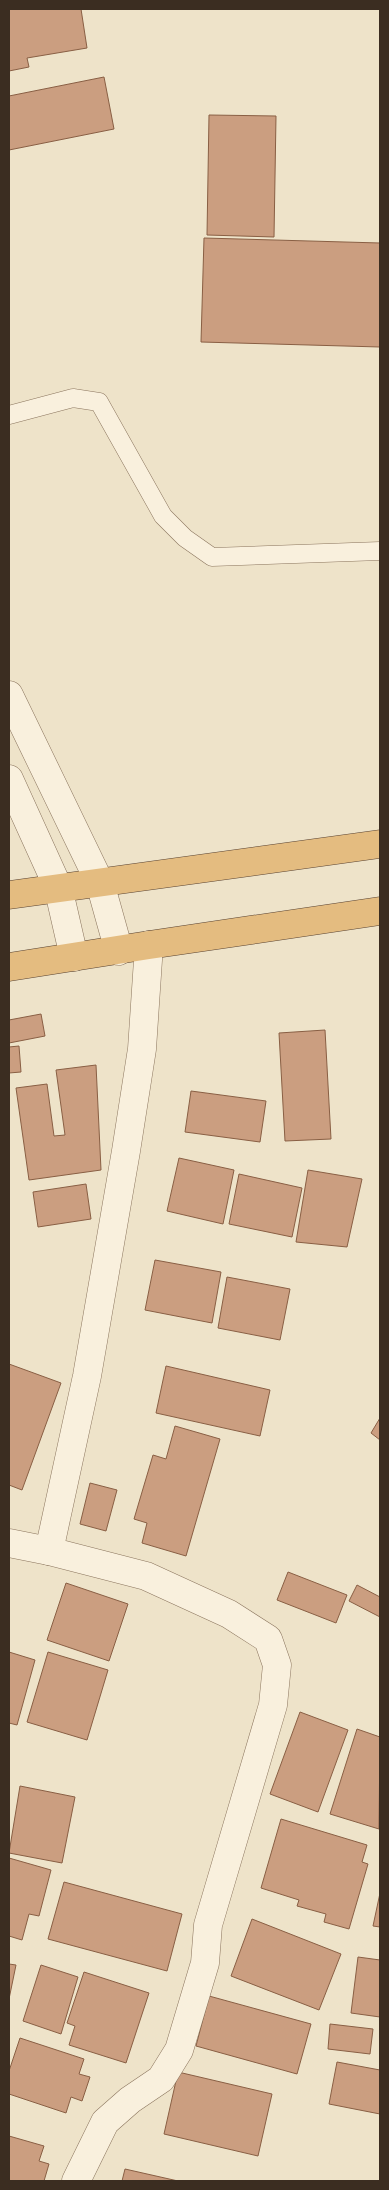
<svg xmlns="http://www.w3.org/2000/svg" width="389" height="2190" font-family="Bitter,serif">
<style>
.building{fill:#cb9e80;stroke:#895f44}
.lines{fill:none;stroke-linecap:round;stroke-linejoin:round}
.service-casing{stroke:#8b755e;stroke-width:19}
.minor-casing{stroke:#8b755e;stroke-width:29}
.tertiary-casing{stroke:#8b755e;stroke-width:29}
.trunk-casing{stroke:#594332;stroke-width:29}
.service{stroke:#f9f0dd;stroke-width:18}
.minor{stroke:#f9f0dd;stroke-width:28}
.tertiary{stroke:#f9f0dd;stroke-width:28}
.trunk{stroke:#e4bc80;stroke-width:28}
</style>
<rect width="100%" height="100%" fill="#eee3c9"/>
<g class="building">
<path d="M 9,9 L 81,9 L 87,48 L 27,58 L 29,67 L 9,71 Z"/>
<path d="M 104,77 L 114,129 L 9,150 L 9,96 Z"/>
<path d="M 209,115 L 276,116 L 274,237 L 207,235 Z"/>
<path d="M 204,238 L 380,243 L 380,347 L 201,342 Z"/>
<path d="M 41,1014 L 45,1036 L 9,1043 L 9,1020 Z"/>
<path d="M 325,1030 L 331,1139 L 285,1141 L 279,1033 Z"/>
<path d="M 19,1046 L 21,1072 L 9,1073 L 9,1047 Z"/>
<path d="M 96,1065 L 101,1170 L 29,1180 L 16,1088 L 47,1084 L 54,1136 L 65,1135 L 56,1070 Z"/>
<path d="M 191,1091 L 266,1101 L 260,1142 L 185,1132 Z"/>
<path d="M 179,1158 L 234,1170 L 223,1224 L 167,1211 Z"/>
<path d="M 308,1170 L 362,1179 L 347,1247 L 296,1242 Z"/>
<path d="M 239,1174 L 302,1188 L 292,1237 L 229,1224 Z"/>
<path d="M 86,1184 L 91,1219 L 38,1227 L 33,1192 Z"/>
<path d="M 155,1260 L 221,1272 L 212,1323 L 145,1310 Z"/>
<path d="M 227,1277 L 290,1289 L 280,1340 L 218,1328 Z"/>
<path d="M 9,1364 L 61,1383 L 22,1490 L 9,1485 Z"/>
<path d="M 166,1366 L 270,1390 L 260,1436 L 156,1413 Z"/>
<path d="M 380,1418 L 380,1440 L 371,1433 Z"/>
<path d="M 175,1426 L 220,1439 L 186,1556 L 142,1543 L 147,1523 L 134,1519 L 153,1455 L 166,1459 Z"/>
<path d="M 90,1483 L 117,1490 L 106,1531 L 80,1524 Z"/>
<path d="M 288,1572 L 347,1595 L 336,1623 L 277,1600 Z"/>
<path d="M 66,1583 L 128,1604 L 109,1661 L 47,1640 Z"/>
<path d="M 357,1585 L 380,1597 L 380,1617 L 349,1601 Z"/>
<path d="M 9,1652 L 35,1660 L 17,1725 L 9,1723 Z"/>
<path d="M 48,1652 L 108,1670 L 87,1740 L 27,1722 Z"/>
<path d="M 300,1712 L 348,1730 L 318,1812 L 270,1794 Z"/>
<path d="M 357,1729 L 380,1737 L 379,1829 L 330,1814 Z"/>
<path d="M 20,1786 L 75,1797 L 62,1863 L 9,1853 Z"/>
<path d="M 281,1819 L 367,1845 L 362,1862 L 368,1864 L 349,1929 L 324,1922 L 326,1914 L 297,1906 L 299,1900 L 261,1888 Z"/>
<path d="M 9,1858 L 51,1870 L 39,1916 L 29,1914 L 22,1940 L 9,1936 Z"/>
<path d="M 64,1882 L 182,1914 L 167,1971 L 48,1939 Z"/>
<path d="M 380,1893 L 380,1927 L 373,1926 Z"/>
<path d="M 252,1919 L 341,1954 L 319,2010 L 231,1976 Z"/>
<path d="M 358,1957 L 380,1960 L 380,2017 L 351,2013 Z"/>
<path d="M 9,1964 L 16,1965 L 9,1999 Z"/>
<path d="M 41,1965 L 78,1977 L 61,2034 L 23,2021 Z"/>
<path d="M 84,1972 L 149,1993 L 126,2063 L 69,2045 L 75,2026 L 67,2023 Z"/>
<path d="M 209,1996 L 311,2024 L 297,2074 L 196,2046 Z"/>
<path d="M 330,2024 L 373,2029 L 370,2054 L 328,2049 Z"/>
<path d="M 20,2038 L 84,2059 L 79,2074 L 90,2077 L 82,2101 L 71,2097 L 66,2113 L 9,2094 L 9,2071 Z"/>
<path d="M 337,2062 L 380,2070 L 380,2114 L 329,2104 Z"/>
<path d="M 178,2072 L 272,2094 L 258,2156 L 164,2134 Z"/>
<path d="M 9,2136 L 44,2146 L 39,2161 L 49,2164 L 44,2181 L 9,2181 Z"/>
<path d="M 125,2169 L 178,2181 L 122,2181 Z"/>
</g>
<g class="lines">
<defs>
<path id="service" d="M 9,415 L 73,398 L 99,402 L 163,516 L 185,538 L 212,557 L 380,551"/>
<g id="minor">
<path d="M 9,1543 L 49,1551 L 146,1576 L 229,1614 L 268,1639 L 277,1665 L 273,1705 L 208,1925 L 205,1963 L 179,2050 L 161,2079 L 130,2100 L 105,2122 L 76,2181"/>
<path d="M 49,1551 L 87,1376 L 126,1151 L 142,1049 L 149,945"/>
</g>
<g id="tertiary">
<path d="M 9,695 L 100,883 L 119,951"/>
<path d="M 9,779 L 58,887 L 74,957"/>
</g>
<g id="trunk">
<path d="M 9,895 L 380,844"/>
<path d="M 9,967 L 149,945 L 380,911"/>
</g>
</defs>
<use href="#service" class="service-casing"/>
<use href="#minor" class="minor-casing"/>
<use href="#tertiary" class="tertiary-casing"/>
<use href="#trunk" class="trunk-casing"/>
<use href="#service" class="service"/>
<use href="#minor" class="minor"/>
<use href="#tertiary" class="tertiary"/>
<use href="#trunk" class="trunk"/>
</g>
<rect width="389" height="2190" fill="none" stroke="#3b2d21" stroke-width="20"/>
</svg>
